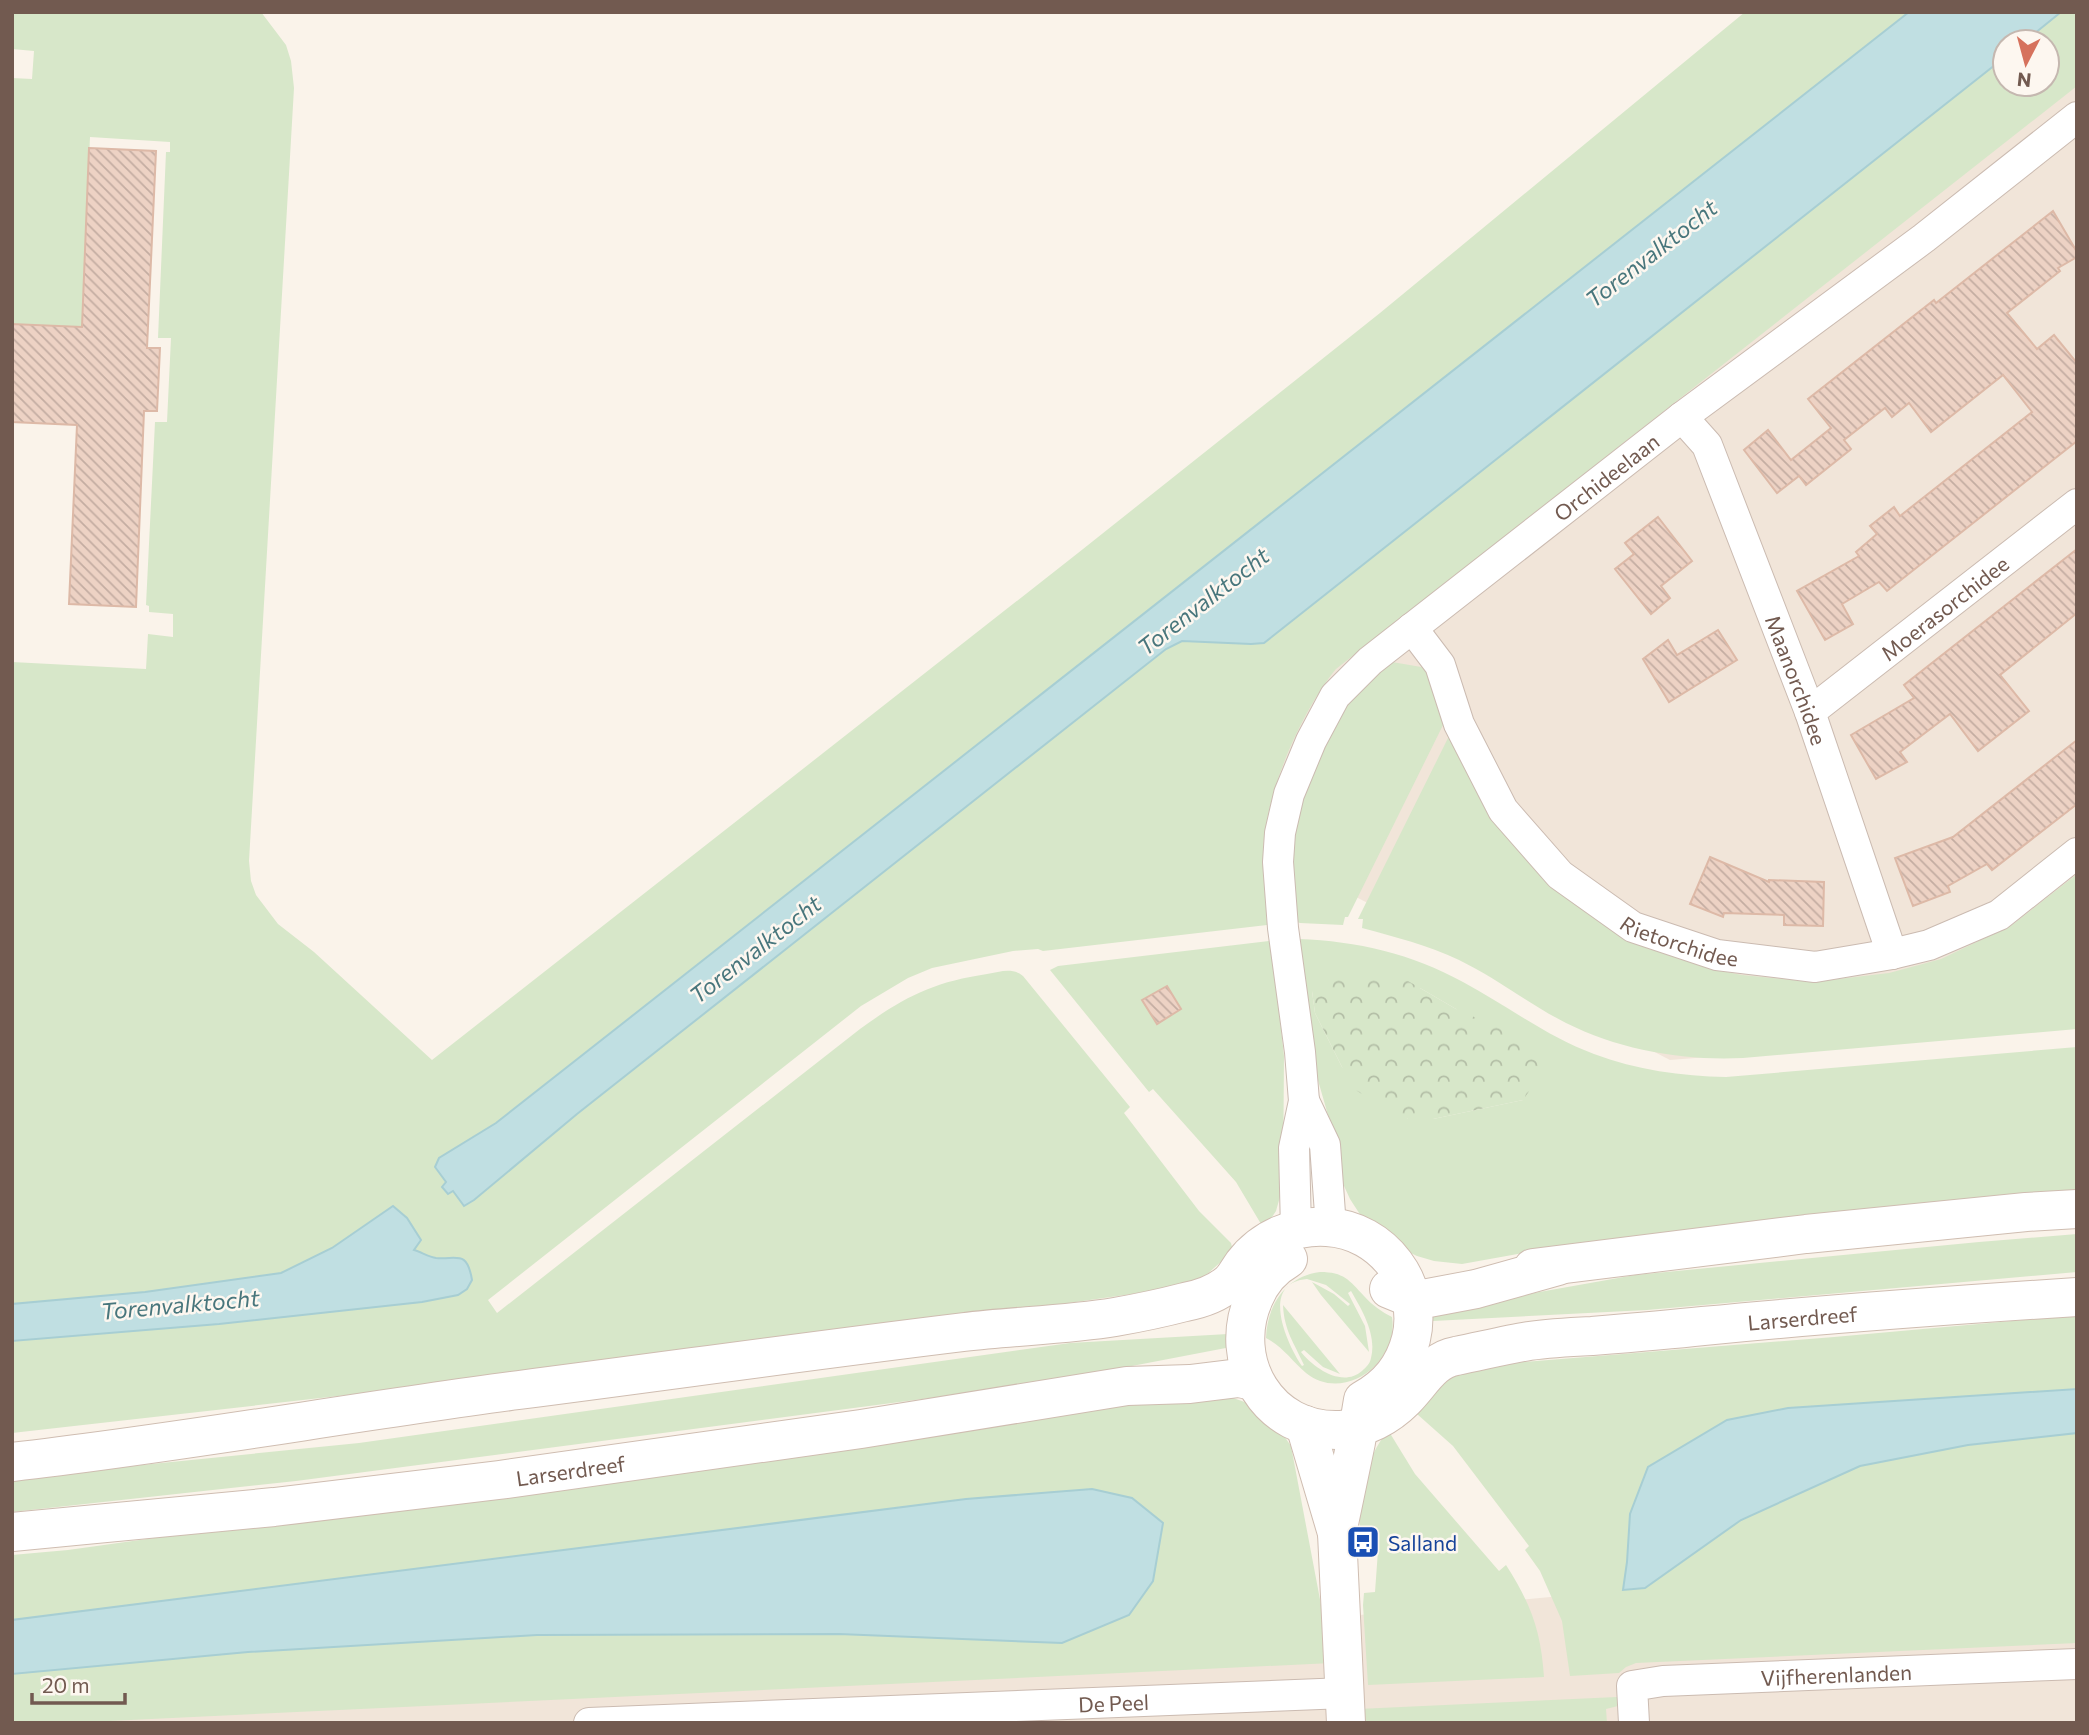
<svg xmlns="http://www.w3.org/2000/svg" width="2089" height="1735" font-family="Commissioner,sans-serif">
<style>
.residential{fill:#f1e5d9}
.green{fill:#d7e7c9;fill-rule:evenodd}
.forest{fill:url(#forest-crowns)}
.water{fill:#c0dfe2;stroke:#a7ced3;stroke-width:2}
.building{fill:url(#building-back-hatch);stroke:#ddb9a7;stroke-width:2}
.lines{fill:none;stroke-linecap:round;stroke-linejoin:round}
.street-casing{stroke:#cbbbb1;stroke-width:32}
.secondary-casing{stroke:#cfbdb1;stroke-width:40}
.street{stroke:#fff;stroke-width:30}
.secondary{stroke:#fff;stroke-width:38}
.labels{text-anchor:middle;dominant-baseline:central;stroke-width:5;stroke-linejoin:round;paint-order:stroke}
.street-label{font-size:21px;fill:#725a50;stroke:#fdf7f0}
.transit-label{font-size:21px;fill:#164399;stroke:#fdf7f0;text-anchor:start}
.water-label{font-size:23px;font-style:italic;fill:#48767c;stroke:#fdf7f0}
</style>
<defs>
<pattern id="forest-crowns" width="20" height="18" patternUnits="userSpaceOnUse" patternTransform="scale(1.75)"><rect width="20" height="18" fill="#d7e7c9"/><path d="M2 6a3 3 0 1 1 6 0M12 15a3 3 0 1 1 6 0" fill="none" stroke="#b3bea6"/></pattern>
<pattern id="building-back-hatch" width="6" height="6" patternUnits="userSpaceOnUse" patternTransform="scale(1.75)"><rect width="6" height="6" fill="#edd2c4"/><path d="M-1 5l2 2M0 0l6 6M5-1l2 2" fill="none" stroke="#c4ada2"/></pattern>
</defs>
<rect width="100%" height="100%" fill="#faf3ea"/>
<g class="residential">
<path d="M 2077,12 L 2077,1028 L 1670,1060 L 1121,775 L 2005,84 L 2047,84 L 2047,42 Z"/>
<path d="M 2077,1433 L 2077,1723 L 12,1723 L 12,1674 L 1062,1643 L 1645,1588 Z"/>
</g>
<g class="green">
<path d="M 12,12 L 261,12 L 286,45 L 291,61 L 294,88 L 249,861 L 251,881 L 256,895 L 278,924 L 314,952 L 432,1060 L 1078,553 L 1380,313 L 1745,12 L 1909,12 L 496,1123 L 439,1158 L 446,1182 L 464,1206 L 474,1200 L 577,1114 L 1166,649 L 1182,641 L 1251,644 L 1264,643 L 2005,57 L 2005,84 L 2047,84 L 2047,42 L 2024,42 L 2061,12 L 2077,12 L 2077,86 L 1336,669 C 1300,713 1264,797 1263,854 C 1263,877 1266,901 1267,925 L 1043,951 L 1038,949 L 1013,951 L 932,968 L 908,978 L 861,1006 L 488,1300 L 497,1313 L 860,1029 C 904,997 933,982 987,974 C 1000,972 1012,967 1023,976 L 1130,1107 L 1124,1113 L 1199,1211 L 1231,1243 L 1233,1251 L 1195,1285 L 892,1328 L 498,1378 L 12,1433 L 12,1341 L 219,1324 L 422,1302 L 471,1275 C 462,1250 455,1260 435,1258 C 428,1257 420,1252 414,1249 L 407,1218 L 400,1214 L 281,1273 L 145,1292 L 12,1304 L 12,662 L 146,669 L 148,634 L 173,637 L 173,614 L 149,612 L 149,606 L 146,605 L 155,422 L 167,422 L 171,338 L 158,338 L 166,152 L 170,152 L 170,142 L 90,137 L 82,314 L 89,344 L 12,324 L 12,78 L 32,79 L 34,51 L 12,49 Z"/>
<path d="M 1392,662 L 1427,668 L 1445,721 L 1348,917 L 1345,917 L 1343,925 L 1300,923 L 1297,922 L 1292,849 L 1301,799 L 1317,760 L 1348,701 L 1361,686 Z"/>
<path d="M 1450,734 L 1470,777 L 1668,954 L 1712,969 L 1742,975 L 1813,982 L 1889,973 L 1941,959 L 2012,925 L 2077,874 L 2077,1029 L 1743,1058 C 1683,1061 1620,1050 1566,1023 C 1529,1004 1496,978 1459,960 C 1428,945 1395,937 1362,928 L 1363,919 L 1358,919 Z"/>
<path d="M 1299,939 C 1357,941 1412,954 1463,982 C 1508,1006 1547,1037 1594,1054 C 1636,1070 1682,1076 1726,1077 L 2077,1047 L 2077,1194 L 1562,1246 L 1462,1264 L 1434,1261 L 1417,1256 L 1398,1247 L 1361,1216 L 1350,1199 L 1339,1175 L 1334,1136 L 1309,1049 ZM 1420,988 L 1456,1009 L 1523,1100 L 1433,1119 L 1408,1119 L 1342,1067 L 1315,1013 L 1312,991 Z"/>
<path d="M 1269,941 L 1272,945 L 1284,1056 L 1283,1186 L 1276,1211 L 1264,1229 L 1236,1182 L 1153,1089 L 1149,1092 L 1050,970 L 1058,966 Z"/>
<path d="M 2077,1234 L 2077,1272 L 1647,1310 L 1433,1321 L 1433,1311 L 1635,1275 L 1979,1242 Z"/>
<path d="M 1320,1272 C 1344,1272 1349,1280 1364,1296 C 1372,1305 1382,1312 1392,1317 C 1395,1336 1388,1352 1375,1366 C 1357,1384 1328,1391 1306,1373 C 1292,1361 1283,1347 1266,1338 C 1267,1305 1286,1276 1320,1272 ZM 1307,1279 L 1326,1285 L 1350,1304 L 1348,1306 L 1334,1294 L 1312,1282 L 1321,1295 L 1369,1352 L 1365,1326 L 1348,1293 L 1351,1291 C 1362,1310 1377,1335 1371,1358 C 1370,1364 1366,1367 1362,1371 C 1342,1388 1314,1368 1301,1352 L 1304,1350 L 1323,1367 L 1340,1374 L 1283,1305 C 1284,1330 1294,1343 1304,1365 L 1302,1366 C 1287,1344 1259,1283 1307,1279 Z"/>
<path d="M 2077,1315 L 2077,1389 L 1788,1408 L 1727,1420 L 1648,1467 L 1630,1514 L 1627,1562 L 1623,1590 L 1645,1588 L 1741,1520 L 1860,1466 L 1968,1445 L 2077,1433 L 2077,1643 L 1636,1663 L 1626,1667 L 1619,1673 L 1570,1676 L 1562,1621 L 1540,1571 L 1525,1550 L 1529,1546 L 1453,1446 L 1417,1414 L 1432,1389 L 1460,1370 L 1486,1365 L 1834,1337 Z"/>
<path d="M 1228,1334 L 1231,1347 L 1038,1384 L 296,1481 L 12,1512 L 12,1478 L 359,1443 L 1070,1343 Z"/>
<path d="M 1201,1392 C 1247,1398 1265,1407 1291,1446 L 1332,1663 L 109,1721 L 12,1723 L 12,1674 L 248,1652 L 537,1635 L 839,1634 L 1062,1643 L 1092,1489 L 966,1499 L 12,1620 L 12,1555 L 68,1550 Z"/>
<path d="M 1388,1430 L 1415,1474 L 1499,1571 L 1506,1565 C 1531,1604 1541,1631 1544,1677 L 1368,1685 L 1363,1605 L 1364,1593 L 1375,1592 L 1379,1537 L 1359,1535 C 1362,1492 1361,1466 1388,1430 Z"/>
<path d="M 1617,1697 L 1618,1706 L 1606,1709 L 1607,1723 L 1358,1723 L 1358,1709 Z"/>
</g>
<path class="forest" d="M 1357,974 L 1396,974 L 1456,1009 L 1515,1035 L 1534,1052 L 1541,1074 L 1523,1100 L 1433,1119 L 1408,1119 L 1388,1110 L 1357,1091 L 1342,1067 L 1315,1013 L 1312,991 L 1318,985 Z"/>
<g class="water">
<path d="M 1909,12 L 2061,12 L 2024,42 L 2005,42 L 2005,57 L 1264,643 L 1251,644 L 1182,641 L 1166,649 L 577,1114 L 474,1200 L 464,1206 L 453,1191 L 448,1194 L 442,1187 L 446,1182 L 435,1167 L 439,1158 L 496,1123 Z"/>
<path d="M 393,1206 L 407,1218 L 421,1240 L 414,1250 C 421,1252 429,1257 436,1258 C 456,1260 467,1249 472,1280 L 467,1289 L 458,1295 L 422,1302 L 219,1324 L 12,1341 L 12,1304 L 145,1292 L 281,1273 L 332,1248 Z"/>
<path d="M 2077,1389 L 2077,1433 L 1968,1445 L 1860,1466 L 1741,1520 L 1645,1588 L 1623,1590 L 1627,1562 L 1630,1514 L 1648,1467 L 1727,1420 L 1788,1408 Z"/>
<path d="M 1092,1489 L 1132,1498 L 1163,1523 L 1153,1581 L 1129,1615 L 1062,1643 L 839,1634 L 537,1635 L 248,1652 L 12,1674 L 12,1620 L 966,1499 Z"/>
</g>
<g class="building">
<path d="M 89,148 L 156,151 L 147,348 L 160,348 L 157,411 L 144,411 L 136,607 L 69,604 L 77,425 L 12,422 L 12,324 L 82,327 Z"/>
<path d="M 2053,211 L 2077,252 L 2077,257 L 2058,268 L 2060,271 L 2007,313 L 2037,349 L 2054,335 L 2077,363 L 2077,441 L 1887,591 L 1879,582 L 1842,604 L 1853,624 L 1825,640 L 1797,591 L 1859,556 L 1856,552 L 1877,534 L 1870,526 L 1894,507 L 1900,516 L 2032,412 L 2003,375 L 1931,432 L 1909,403 L 1892,417 L 1885,408 L 1844,440 L 1851,449 L 1850,450 L 1806,485 L 1799,476 L 1777,493 L 1744,450 L 1768,430 L 1791,460 L 1831,428 L 1808,399 L 1934,300 L 1936,303 Z"/>
<path d="M 1658,517 L 1692,561 L 1661,586 L 1670,598 L 1651,614 L 1615,569 L 1634,554 L 1625,543 Z"/>
<path d="M 2077,549 L 2077,613 L 2000,675 L 2029,711 L 1978,751 L 1950,714 L 1900,752 L 1907,762 L 1876,779 L 1851,735 L 1914,698 L 1904,685 Z"/>
<path d="M 1718,630 L 1737,660 L 1669,702 L 1643,659 L 1668,640 L 1677,655 Z"/>
<path d="M 2077,740 L 2077,804 L 1992,870 L 1987,864 L 1948,886 L 1950,892 L 1913,906 L 1895,858 L 1953,837 Z"/>
<path d="M 1710,857 L 1769,882 L 1769,880 L 1824,882 L 1823,926 L 1784,925 L 1784,915 L 1724,913 L 1723,917 L 1690,904 Z"/>
<path d="M 1167,986 L 1181,1009 L 1157,1024 L 1142,1000 Z"/>
</g>
<g class="lines">
<defs>
<g id="street">
<path id="s1" d="M 1682,417 L 1707,445 L 1810,712 L 1892,954"/>
<path id="s2" d="M 1412,628 L 1440,665 L 1459,724 L 1503,810 L 1560,875 L 1633,927 L 1717,955 L 1815,967 L 1892,954 L 1929,945 L 1999,915 L 2077,853"/>
<path id="s3" d="M 1810,712 L 2077,504"/>
<path d="M 1304,1101 L 1325,1145 L 1331,1227"/>
<path id="s4" d="M 1296,1229 L 1294,1148 L 1304,1101 L 1300,1052 L 1283,928 L 1278,862 L 1280,833 L 1289,794 L 1311,741 L 1335,696 L 1370,661 L 1682,417 L 1924,238 L 2077,117"/>
<path id="s5" d="M 589,1723 L 1345,1693"/>
<path id="s6" d="M 1634,1723 L 1632,1686 L 1663,1681 L 2077,1664"/>
</g>
<g id="secondary">
<path id="s7" d="M 1288,1259 C 1272,1268 1261,1281 1254,1298 C 1226,1361 1268,1433 1340,1430 C 1365,1429 1388,1416 1405,1399 C 1422,1382 1432,1360 1456,1356 C 1481,1351 1505,1345 1529,1341 C 1550,1338 1571,1337 1592,1336 C 1629,1333 1666,1330 1703,1326 C 1827,1314 1952,1305 2077,1297"/>
<path d="M 1533,1268 L 1806,1234 L 2026,1212 L 2077,1209"/>
<path d="M 1389,1289 L 1411,1298 L 1423,1299 L 1476,1289 L 1558,1266"/>
<path d="M 1305,1425 L 1337,1533 L 1346,1723"/>
<path d="M 12,1462 C 182,1443 350,1412 519,1390 C 667,1371 815,1350 964,1332 C 1014,1326 1065,1325 1115,1317 C 1138,1313 1162,1308 1185,1302 C 1201,1299 1216,1294 1229,1283 C 1235,1278 1238,1271 1243,1264 C 1263,1238 1294,1225 1327,1227 C 1383,1230 1424,1285 1411,1339 C 1404,1367 1388,1386 1363,1400 L 1356,1442 L 1337,1533"/>
<path id="s8" d="M 12,1532 L 274,1507 L 499,1480 L 861,1429 L 1127,1386 L 1190,1384 L 1239,1378 L 1254,1381"/>
</g>
</defs>
<use href="#street" class="street-casing"/>
<use href="#secondary" class="secondary-casing"/>
<use href="#street" class="street"/>
<use href="#secondary" class="secondary"/>
</g>
<defs>
<symbol id="bus-square" viewBox="-11 -11 22 22"><rect x="-9" y="-9" width="18" height="18" rx="4" fill="#1a4fb4" stroke="#fdf7f0"/><path d="M-5-6H5V4H4V6H2V4H-2V6H-4V4H-5ZM-3.5-4V0h7V-4ZM-3.5 1.2v1.5H-2V1.2ZM2 1.2v1.5H3.5V1.2Z" fill="#fff"/></symbol>
</defs>
<g fill-rule="evenodd">
<use href="#bus-square" x="1344" y="1523" width="38" height="38"/>
</g>
<g class="labels">
<g class="street-label">
<text stroke="none"><textPath href="#s4" startOffset="896">Orchideelaan</textPath></text>
<text stroke="none"><textPath href="#s3" startOffset="170">Moerasorchidee</textPath></text>
<text stroke="none"><textPath href="#s1" startOffset="289">Maanorchidee</textPath></text>
<text stroke="none"><textPath href="#s2" startOffset="430">Rietorchidee</textPath></text>
<text stroke="none"><textPath href="#s7" startOffset="733">Larserdreef</textPath></text>
<text stroke="none"><textPath href="#s8" startOffset="562">Larserdreef</textPath></text>
<text stroke="none"><textPath href="#s6" startOffset="242">Vijfherenlanden</textPath></text>
<text stroke="none"><textPath href="#s5" startOffset="525">De Peel</textPath></text>
</g>
<g class="transit-label">
<text x="1388" y="1542">Salland</text>
</g>
<g class="water-label">
<text transform="translate(1651 253) rotate(-38)">Torenvalktocht</text>
<text transform="translate(1203 601) rotate(-38)">Torenvalktocht</text>
<text transform="translate(755 949) rotate(-38)">Torenvalktocht</text>
<text transform="translate(180 1304) rotate(-5)">Torenvalktocht</text>
</g>
</g>
<rect width="2089" height="1735" fill="none" stroke="#725a50" stroke-width="28"/>
<g transform="translate(2026 63) rotate(186)"><circle r="33" fill="#fdf7f0" stroke="#c5b8b0" stroke-width="2"/>
<path d="M0-5L12 26L0 18L-12 26Z" fill="#d6725d"/>
<text y="-10" font-size="19" font-weight="bold" text-anchor="middle" fill="#725a50">N</text>
</g>
<path d="M32 1693v10h93v-10" fill="none" stroke="#725a50" stroke-width="3.5"/>
<text x="42" y="1693" font-size="21" fill="#725a50" stroke="#fdf7f0" stroke-width="5" paint-order="stroke">20 m</text>
</svg>
